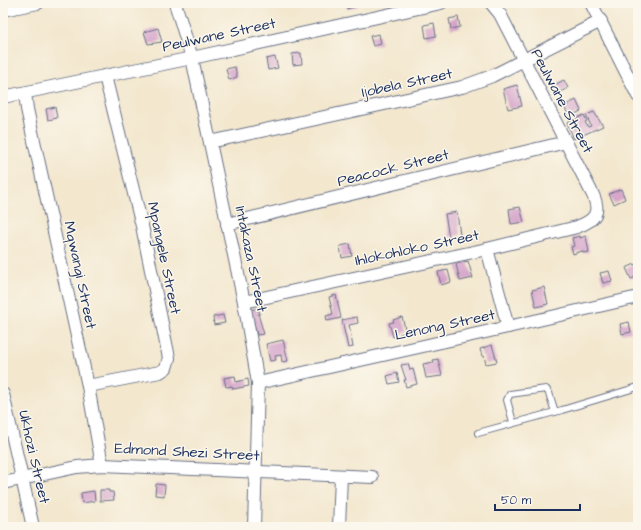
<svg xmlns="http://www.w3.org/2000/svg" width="641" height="530" font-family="'Architects Daughter',sans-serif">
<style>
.building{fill:#d4a2c9}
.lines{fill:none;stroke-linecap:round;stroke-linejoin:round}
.service-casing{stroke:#676f85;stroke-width:8}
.minor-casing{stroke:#676f85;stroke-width:14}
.service{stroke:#fff;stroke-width:6}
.minor{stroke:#fff;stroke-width:12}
.labels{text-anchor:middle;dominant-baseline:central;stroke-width:3;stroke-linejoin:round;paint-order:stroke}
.street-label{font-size:15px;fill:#1b2f5e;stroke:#fbf7ec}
</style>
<rect width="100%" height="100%" fill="#fbf7ec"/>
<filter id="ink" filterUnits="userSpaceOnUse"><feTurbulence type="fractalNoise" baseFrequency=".025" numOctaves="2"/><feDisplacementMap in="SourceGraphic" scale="8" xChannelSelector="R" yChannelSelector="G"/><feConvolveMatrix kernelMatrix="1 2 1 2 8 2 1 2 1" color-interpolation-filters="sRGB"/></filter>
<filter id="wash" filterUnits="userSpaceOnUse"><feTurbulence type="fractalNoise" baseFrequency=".012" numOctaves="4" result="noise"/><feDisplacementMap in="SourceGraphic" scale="16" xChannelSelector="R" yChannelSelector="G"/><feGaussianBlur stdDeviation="0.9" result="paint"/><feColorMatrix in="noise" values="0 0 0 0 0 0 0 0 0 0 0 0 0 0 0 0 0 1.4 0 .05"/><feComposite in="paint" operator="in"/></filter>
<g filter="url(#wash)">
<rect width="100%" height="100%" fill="#f3e7ce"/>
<g id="blocks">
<g class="building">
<path d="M 346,3 L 357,3 L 358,6 L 347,9 Z"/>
<path d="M 458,17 L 460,27 L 451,29 L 449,19 Z"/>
<path d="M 434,23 L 436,36 L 426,38 L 424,25 Z"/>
<path d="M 158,28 L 162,42 L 148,44 L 144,32 Z"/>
<path d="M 379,34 L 381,44 L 373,46 L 370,36 Z"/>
<path d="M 301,53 L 302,64 L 293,65 L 292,54 Z"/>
<path d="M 275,57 L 278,68 L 268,70 L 266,59 Z"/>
<path d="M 235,67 L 237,77 L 229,80 L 226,69 Z"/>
<path d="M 564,80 L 568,88 L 558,93 L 554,85 Z"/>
<path d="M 517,85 L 522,106 L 508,109 L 503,89 Z"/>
<path d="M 576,100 L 581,111 L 569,117 L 564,106 Z"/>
<path d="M 55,107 L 57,118 L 48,120 L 46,109 Z"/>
<path d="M 594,112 L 603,126 L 574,139 L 567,123 L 584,115 L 587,121 L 585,122 L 588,127 L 591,126 L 586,115 Z"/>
<path d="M 621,189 L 625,199 L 614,204 L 609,194 Z"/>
<path d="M 520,207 L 524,222 L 511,224 L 509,209 Z"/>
<path d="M 457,212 L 460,235 L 449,237 L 445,214 Z"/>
<path d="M 580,236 L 580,238 L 586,236 L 589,252 L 583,253 L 582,251 L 573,254 L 571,247 L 574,246 L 572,238 Z"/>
<path d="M 350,244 L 352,256 L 342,258 L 340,246 Z"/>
<path d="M 468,261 L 473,278 L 460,281 L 456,264 Z"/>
<path d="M 635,264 L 638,269 L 638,276 L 631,279 L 626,268 Z"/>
<path d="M 448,270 L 451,282 L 441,285 L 438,272 Z"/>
<path d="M 609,271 L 612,281 L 603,283 L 600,273 Z"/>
<path d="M 544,287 L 548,304 L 536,307 L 532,290 Z"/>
<path d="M 336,295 L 341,318 L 327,321 L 326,316 L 333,314 L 329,297 Z"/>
<path d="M 258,308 L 260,314 L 258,314 L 264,334 L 257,335 L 251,310 Z"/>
<path d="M 223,315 L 225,323 L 214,325 L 213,317 Z"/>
<path d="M 357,317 L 358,323 L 349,325 L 353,347 L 348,348 L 342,320 Z"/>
<path d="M 402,317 L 406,332 L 400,334 L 400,336 L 393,337 L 389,323 L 394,322 L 393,320 Z"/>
<path d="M 629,322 L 631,332 L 622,334 L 620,324 Z"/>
<path d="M 283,340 L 288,361 L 282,362 L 281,355 L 275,356 L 276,360 L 270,361 L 266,344 Z"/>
<path d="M 492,345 L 497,362 L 486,364 L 484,356 L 482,356 L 480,349 Z"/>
<path d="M 438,359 L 442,376 L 426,378 L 423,364 L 434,362 L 433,360 Z"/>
<path d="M 408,364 L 410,370 L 413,369 L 417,384 L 406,387 L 404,380 L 406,380 L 401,365 Z"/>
<path d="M 397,373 L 399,382 L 389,384 L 387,376 Z"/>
<path d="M 235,376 L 236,382 L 248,379 L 249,386 L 233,389 L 232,386 L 226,387 L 224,378 Z"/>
<path d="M 156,484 L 165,485 L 164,496 L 155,495 Z"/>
<path d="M 100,490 L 109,490 L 109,492 L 113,492 L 114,500 L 100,501 Z"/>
<path d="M 94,491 L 95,501 L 82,503 L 81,493 Z"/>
</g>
</g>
</g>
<g filter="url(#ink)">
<use href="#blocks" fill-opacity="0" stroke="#676f85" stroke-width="1"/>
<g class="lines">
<defs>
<g id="service">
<path d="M 513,422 L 507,400 L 510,394 L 546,389 L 549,393 L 555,412"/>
<path d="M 478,433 L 562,410 L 638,387"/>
</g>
<g id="minor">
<path d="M 175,3 L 192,58 L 244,302 L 258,383 L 254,527"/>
<path d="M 591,3 L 638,96"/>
<path d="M 3,10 L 38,3"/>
<path d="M 25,93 L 27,109 L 88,386 L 102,465"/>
<path d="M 3,97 L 192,58 L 441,3"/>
<path d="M 210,142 L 462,87 L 492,76 L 601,21"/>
<path d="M 227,224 L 566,142"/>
<path d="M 487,249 L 508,327"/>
<path d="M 244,302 L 487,249 L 577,227 C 595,220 601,213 593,195 L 500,14 L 491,3"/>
<path d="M 258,383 L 508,327 L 638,297"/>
<path d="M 88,386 L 160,372 L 166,368 L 169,358 L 142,226 L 105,76"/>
<path d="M 3,394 L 33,527"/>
<path d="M 3,483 L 77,467 L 102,465 L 372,477"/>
<path d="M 339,527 L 341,476"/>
</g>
</defs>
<use href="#service" class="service-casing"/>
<use href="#minor" class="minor-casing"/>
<use href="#service" class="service"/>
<use href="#minor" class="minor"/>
</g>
</g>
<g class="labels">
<g class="street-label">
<text transform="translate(219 35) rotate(-12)">Peulwane Street</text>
<text transform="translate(407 83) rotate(-12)">Ijobela Street</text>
<text transform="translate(562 101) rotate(62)">Peulwane Street</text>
<text transform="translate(393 168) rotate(-14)">Peacock Street</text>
<text transform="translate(417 248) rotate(-12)">Ihlokohloko Street</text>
<text transform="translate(164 258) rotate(78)">Mpangele Street</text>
<text transform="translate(251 259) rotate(78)">Intakaza Street</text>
<text transform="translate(80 275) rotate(78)">Mqwangi Street</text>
<text transform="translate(445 325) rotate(-12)">Lenong Street</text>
<text transform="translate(187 452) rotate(3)">Edmond Shezi Street</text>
<text transform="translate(34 457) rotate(77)">Ukhozi Street</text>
</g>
</g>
<rect width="641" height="530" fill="none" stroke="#fbf7ec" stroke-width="16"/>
<path d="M495 504v6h85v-6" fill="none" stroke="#1b2f5e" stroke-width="2"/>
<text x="501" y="504" font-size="12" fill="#1b2f5e" stroke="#fbf7ec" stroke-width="3" paint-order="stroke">50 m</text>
</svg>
